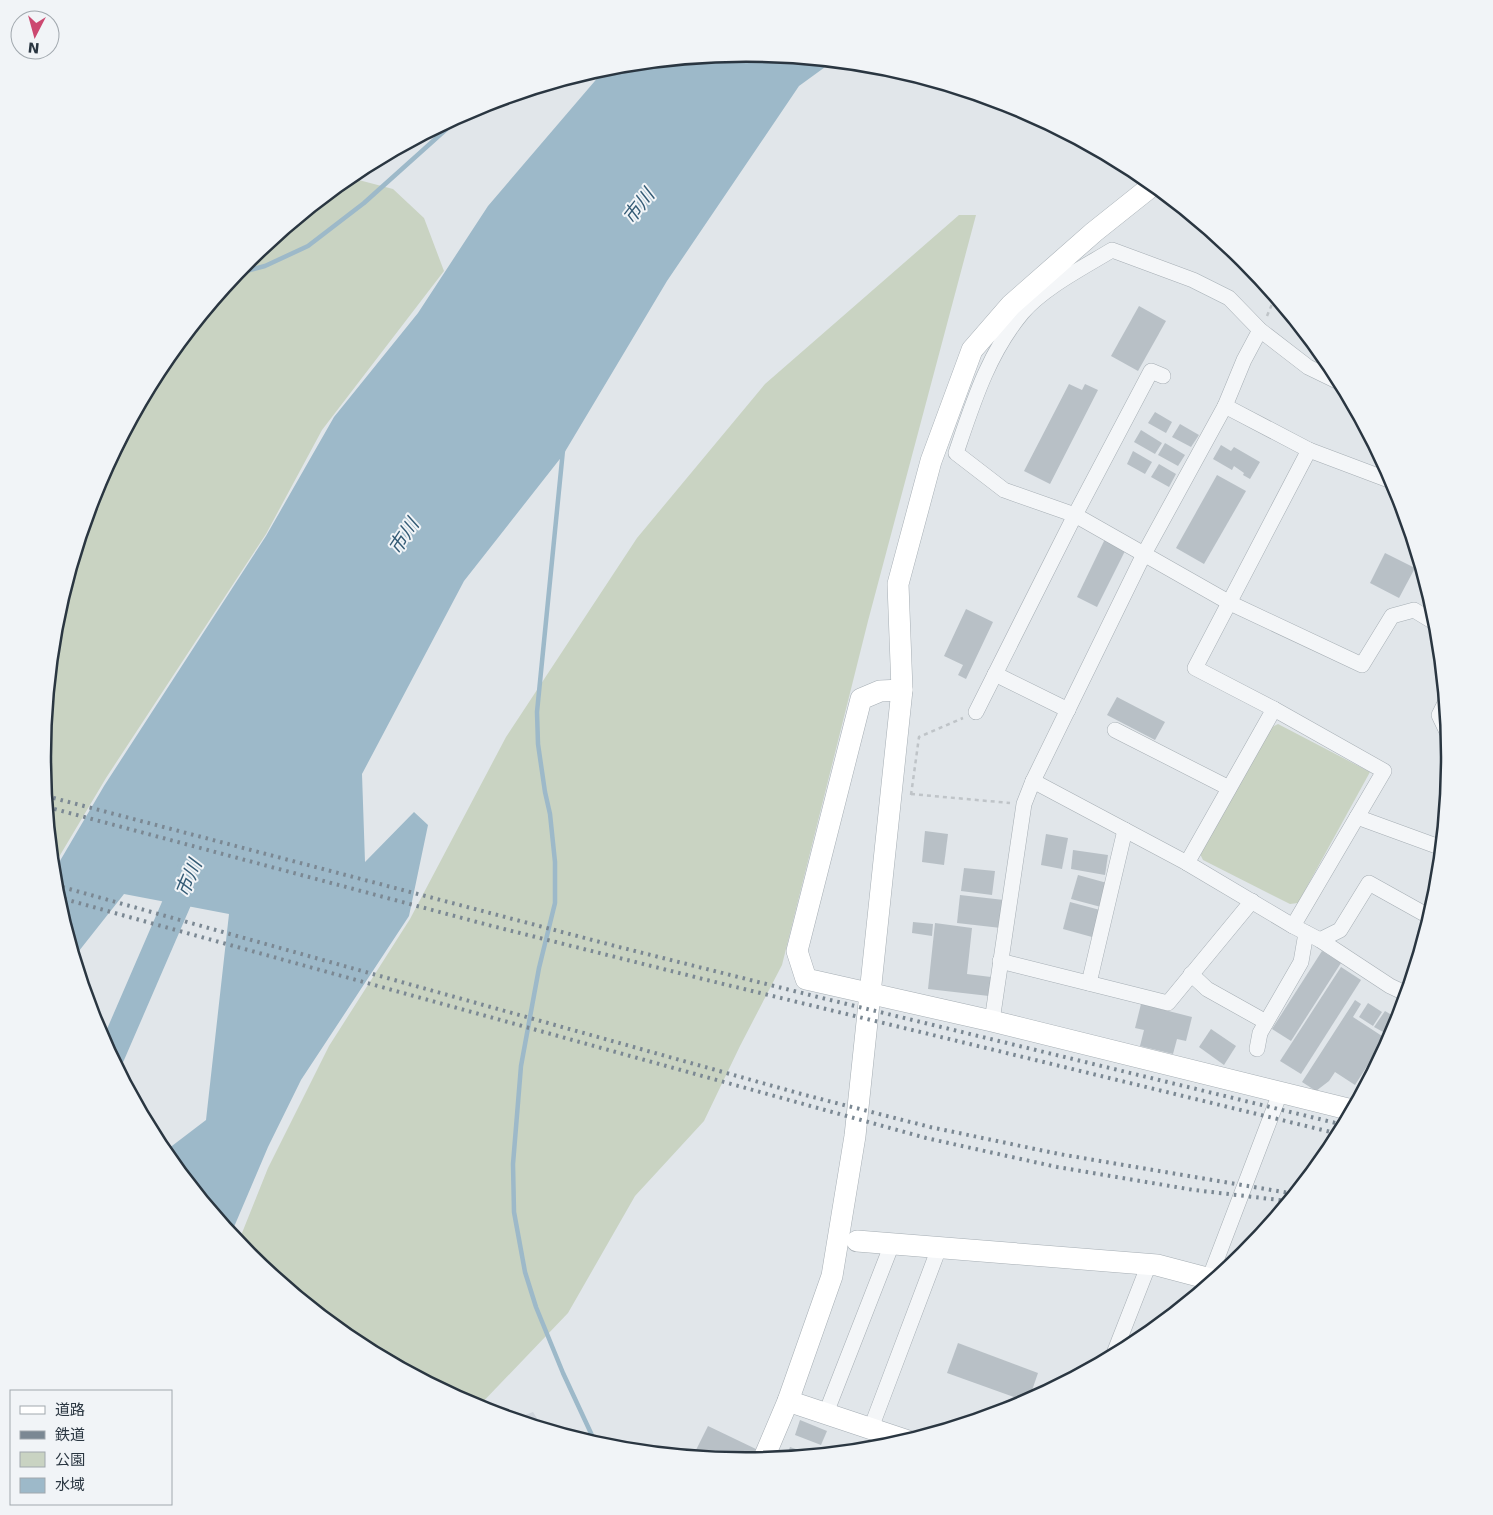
<svg xmlns="http://www.w3.org/2000/svg" width="1493" height="1515" font-family="'DejaVu Sans','Noto Sans JP',sans-serif">
<style>
.built{fill:#cfd5dc}
.green{fill:#c9d3c2}
.water{fill:#9db9c9}
.lines{fill:none;stroke-linecap:round;stroke-linejoin:round}
.stream{stroke:#9db9c9;stroke-width:4.5}
.river{stroke:#9db9c9;stroke-width:28}
.building{fill:#b8c0c6}
.street-casing{stroke:#a6aeb4;stroke-width:16}
.secondary-casing{stroke:#a6aeb4;stroke-width:22}
.path{stroke:#bfc4c8;stroke-width:2.5;stroke-dasharray:4 4;stroke-linecap:butt}
.street{stroke:#f4f6f8;stroke-width:15}
.secondary{stroke:#fff;stroke-width:21}
.rail{stroke:#7b8893;stroke-width:4;stroke-dasharray:2.5 5;stroke-linecap:butt}
.labels{text-anchor:middle;dominant-baseline:central;stroke-width:4;stroke-linejoin:round;paint-order:stroke}
.water-label{font-size:19px;font-style:italic;fill:#345b75;stroke:#f1f4f7}
.rim{fill:none;stroke:#2a3641;stroke-width:2.5}
</style>
<rect width="100%" height="100%" fill="#e1e6ea"/>
<path class="built" d="M 533,1412 L 543,1428 L 515,1419 Z"/>
<g class="green">
<path d="M 351,178 L 393,189 L 424,218 L 444,271 L 322,430 L 266,534 L 106,778 L 53,867 L 43,757 L 56,620 L 96,488 L 161,366 L 249,259 L 343,182 Z"/>
<path d="M 959,215 L 976,215 L 868,621 L 782,965 L 740,1046 L 704,1121 L 635,1196 L 568,1313 L 477,1408 L 355,1343 L 248,1255 L 238,1243 L 268,1168 L 329,1046 L 410,919 L 506,737 L 637,538 L 765,384 Z"/>
<path d="M 1278,724 L 1370,772 L 1298,903 L 1290,904 L 1203,860 L 1199,852 L 1270,728 Z"/>
</g>
<path class="water" d="M 747,54 L 832,62 L 799,86 L 667,281 L 563,455 L 464,581 L 362,774 L 365,862 L 414,812 L 428,825 L 409,916 L 301,1080 L 268,1147 L 231,1234 L 164,1152 L 206,1120 L 229,914 L 124,894 L 75,956 L 56,895 L 54,871 L 104,786 L 266,536 L 334,417 L 418,313 L 488,206 L 606,68 Z"/>
<g class="lines">
<g class="stream">
<path d="M 238,273 L 265,266 L 308,246 L 364,203 L 461,116"/>
<path d="M 563,450 L 537,712 L 538,744 L 545,792 L 550,814 L 555,862 L 555,903 L 539,968 L 521,1066 L 513,1164 L 514,1212 L 525,1272 L 536,1307 L 563,1373 L 596,1444"/>
</g>
<path class="river" d="M 111,1055 L 191,870"/>
</g>
<g class="building">
<path d="M 1139,306 L 1166,321 L 1138,371 L 1111,356 Z"/>
<path d="M 1069,384 L 1082,390 L 1085,384 L 1098,390 L 1050,484 L 1024,471 Z"/>
<path d="M 1155,412 L 1172,422 L 1166,433 L 1148,423 Z"/>
<path d="M 1180,424 L 1199,435 L 1191,447 L 1172,437 Z"/>
<path d="M 1141,430 L 1162,443 L 1155,454 L 1134,442 Z"/>
<path d="M 1165,443 L 1185,455 L 1178,466 L 1158,455 Z"/>
<path d="M 1221,445 L 1231,451 L 1234,447 L 1260,462 L 1250,479 L 1243,475 L 1244,473 L 1234,466 L 1232,470 L 1213,459 Z"/>
<path d="M 1133,451 L 1152,462 L 1145,474 L 1127,464 Z"/>
<path d="M 1159,464 L 1176,474 L 1169,487 L 1151,477 Z"/>
<path d="M 1217,475 L 1246,491 L 1204,564 L 1176,548 Z"/>
<path d="M 1105,539 L 1126,549 L 1097,607 L 1077,597 Z"/>
<path d="M 1385,553 L 1415,568 L 1399,598 L 1370,583 Z"/>
<path d="M 966,609 L 993,622 L 966,679 L 958,675 L 963,665 L 944,656 Z"/>
<path d="M 1117,697 L 1165,722 L 1155,740 L 1107,715 Z"/>
<path d="M 925,831 L 948,834 L 944,865 L 922,862 Z"/>
<path d="M 1046,834 L 1068,838 L 1062,869 L 1041,865 Z"/>
<path d="M 1073,850 L 1108,855 L 1105,875 L 1071,869 Z"/>
<path d="M 964,868 L 995,871 L 992,895 L 961,891 Z"/>
<path d="M 1078,875 L 1107,883 L 1101,907 L 1071,899 Z"/>
<path d="M 960,895 L 1004,900 L 1001,928 L 957,923 Z"/>
<path d="M 1070,902 L 1100,910 L 1092,937 L 1063,929 Z"/>
<path d="M 913,922 L 933,924 L 932,936 L 912,933 Z"/>
<path d="M 935,923 L 972,928 L 967,974 L 991,977 L 989,996 L 928,989 Z"/>
<path d="M 1322,951 L 1341,963 L 1291,1041 L 1272,1029 Z"/>
<path d="M 1341,967 L 1361,980 L 1301,1074 L 1280,1061 Z"/>
<path d="M 1355,1000 L 1361,1004 L 1353,1017 L 1385,1038 L 1355,1085 L 1335,1072 L 1329,1081 L 1316,1091 L 1302,1082 Z"/>
<path d="M 1368,1003 L 1382,1012 L 1373,1026 L 1359,1017 Z"/>
<path d="M 1141,1004 L 1192,1017 L 1186,1041 L 1177,1039 L 1173,1054 L 1140,1046 L 1144,1030 L 1135,1028 Z"/>
<path d="M 1385,1011 L 1395,1017 L 1385,1033 L 1374,1027 Z"/>
<path d="M 1211,1029 L 1236,1046 L 1224,1065 L 1199,1047 Z"/>
<path d="M 958,1343 L 1038,1373 L 1028,1402 L 947,1373 Z"/>
<path d="M 800,1420 L 827,1431 L 821,1445 L 795,1435 Z"/>
<path d="M 708,1426 L 758,1450 L 753,1461 L 693,1456 Z"/>
<path d="M 790,1447 L 813,1455 L 786,1458 Z"/>
</g>
<g class="lines">
<defs>
<g id="street">
<path d="M 1341,383 L 1308,367 L 1260,330 L 1229,298 L 1193,280 L 1112,250 C 1084,267 1043,288 1022,313 C 988,354 973,403 956,453 L 1004,490 L 1075,515 L 1230,603 L 1362,665 L 1392,616 L 1414,610 L 1437,624"/>
<path d="M 1225,406 L 1309,450 L 1394,482"/>
<path d="M 995,674 L 1068,710"/>
<path d="M 1445,703 L 1439,715 L 1448,734"/>
<path d="M 976,712 L 1075,515 L 1151,371 L 1163,376"/>
<path d="M 1115,730 L 1229,788"/>
<path d="M 1033,781 L 1187,863 L 1293,926 L 1320,940 L 1390,986 L 1407,994"/>
<path d="M 1357,817 L 1442,848"/>
<path d="M 1187,863 L 1274,709"/>
<path d="M 1293,926 L 1384,771 L 1274,709 L 1195,668 L 1309,450"/>
<path d="M 1320,940 L 1340,930 L 1369,883 L 1430,917"/>
<path d="M 1000,961 L 1168,1003 L 1252,901"/>
<path d="M 1191,974 L 1207,989 L 1266,1022"/>
<path d="M 1089,983 L 1125,830"/>
<path d="M 992,1021 L 1024,804 L 1033,781 L 1144,554 L 1225,406 L 1244,360 L 1260,330"/>
<path d="M 1257,1049 L 1260,1033 L 1301,962 L 1306,933"/>
<path d="M 1206,1287 L 1280,1093"/>
<path d="M 1113,1356 L 1149,1264"/>
<path d="M 826,1413 L 892,1244"/>
<path d="M 871,1428 L 939,1248"/>
</g>
<g id="secondary">
<path d="M 902,690 L 880,691 L 861,699 L 797,951 L 806,979 L 992,1021 L 1352,1110"/>
<path d="M 857,1241 L 1157,1265 L 1214,1280"/>
<path d="M 788,1401 L 908,1441"/>
<path d="M 763,1460 L 788,1401 L 832,1276 L 855,1136 L 902,690 L 898,584 L 931,461 L 972,350 L 1011,305 L 1094,232 L 1153,185"/>
</g>
</defs>
<use href="#street" class="street-casing"/>
<use href="#secondary" class="secondary-casing"/>
<g class="path">
<path d="M 1267,316 L 1275,297"/>
<path d="M 911,794 L 1010,803"/>
<path d="M 911,795 L 919,737 L 963,718"/>
</g>
<use href="#street" class="street"/>
<use href="#secondary" class="secondary"/>
<g class="rail">
<path d="M 46,796 L 619,947 L 818,997 L 1344,1125"/>
<path d="M 47,807 L 492,926 L 707,980 L 1339,1134"/>
<path d="M 55,885 L 805,1095 L 930,1127 L 1059,1154 L 1295,1194"/>
<path d="M 57,897 L 926,1138 L 1057,1167 L 1194,1190 L 1288,1201"/>
</g>
</g>
<g class="labels">
<g class="water-label">
<text transform="translate(638 206) rotate(-52)">市川</text>
<text transform="translate(403 536) rotate(-56)">市川</text>
<text transform="translate(188 878) rotate(-67)">市川</text>
</g>
</g>
<path d="M0 0H1493V1515H0ZM51 757a695 695 0 1 1 1390 0a695 695 0 1 1-1390 0Z" fill="#f1f4f7" fill-rule="evenodd"/>
<path class="rim" d="M51 757a695 695 0 1 1 1390 0a695 695 0 1 1-1390 0Z"/>
<rect x="10" y="1390" width="162" height="115" fill="#f1f4f7" stroke="#a1a8ae"/>
<rect x="20" y="1406" width="25" height="8" fill="#ffffff" stroke="#a1a8ae"/>
<text x="55" y="1415" font-size="15" fill="#2a3641">道路</text>
<rect x="20" y="1431" width="25" height="8" fill="#7b8893" stroke="#a1a8ae"/>
<text x="55" y="1440" font-size="15" fill="#2a3641">鉄道</text>
<rect x="20" y="1452" width="25" height="15" fill="#c9d3c2" stroke="#a1a8ae"/>
<text x="55" y="1465" font-size="15" fill="#2a3641">公園</text>
<rect x="20" y="1478" width="25" height="15" fill="#9db9c9" stroke="#a1a8ae"/>
<text x="55" y="1490" font-size="15" fill="#2a3641">水域</text>
<g transform="translate(35 35) rotate(186)"><circle r="24" fill="#f1f4f7" stroke="#a1a8ae"/>
<path d="M0-4L9 19L0 12L-9 19Z" fill="#cc4870"/>
<text y="-8" font-size="14" font-weight="bold" text-anchor="middle" fill="#2a3641">N</text>
</g>
</svg>
